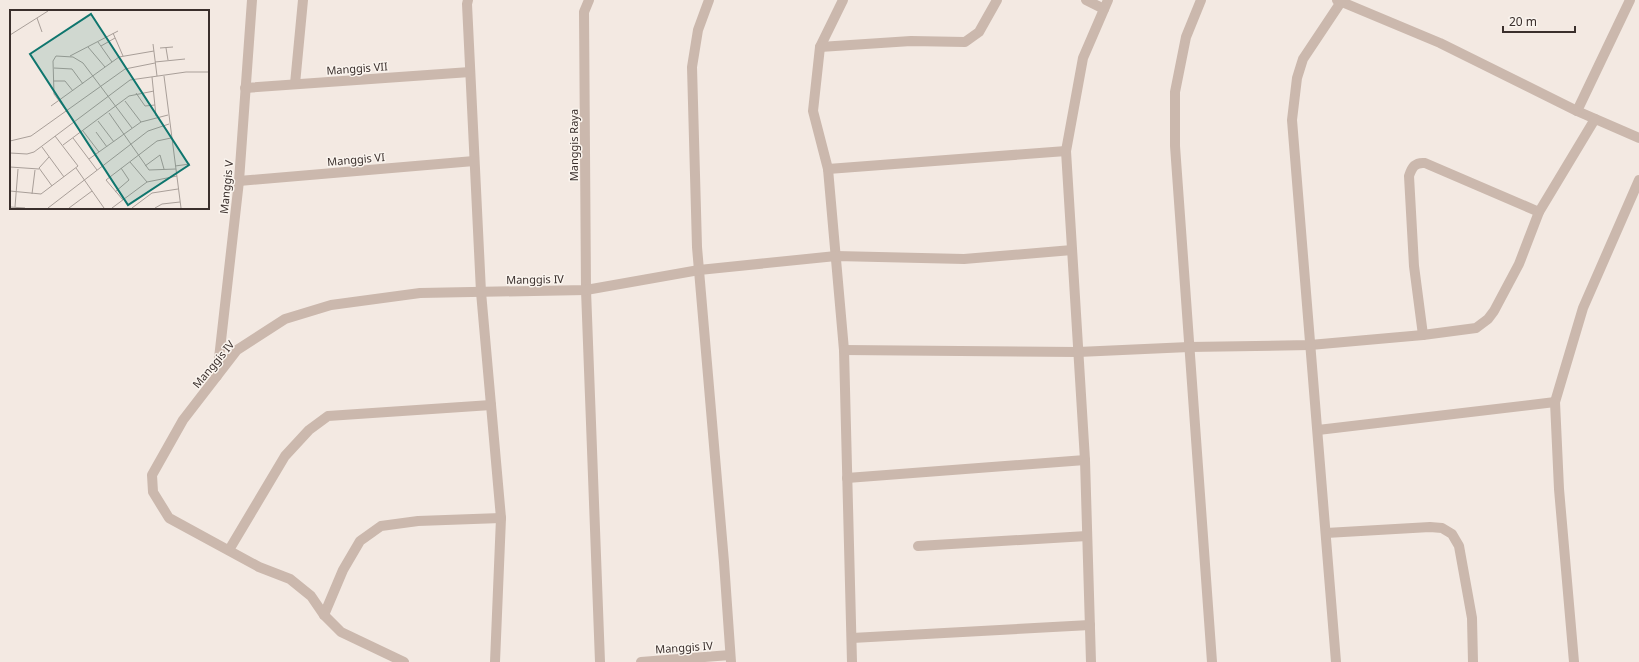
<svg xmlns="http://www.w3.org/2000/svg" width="1639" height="662" font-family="'Noto Sans',sans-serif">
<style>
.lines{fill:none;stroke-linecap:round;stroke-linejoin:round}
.street{stroke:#cbb8ad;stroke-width:10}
.labels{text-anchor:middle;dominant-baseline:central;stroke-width:3;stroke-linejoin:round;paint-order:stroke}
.street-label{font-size:11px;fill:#3a2f2c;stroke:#faf4ee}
.inset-road{fill:none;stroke:#a99f99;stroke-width:1}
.view{fill:#0f766e;fill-opacity:0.15;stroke:#0f766e;stroke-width:2}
.inset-edge{fill:none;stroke:#3a2f2c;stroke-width:2}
</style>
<rect width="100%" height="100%" fill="#f3e9e2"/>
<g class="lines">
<g class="street">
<path d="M 468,0 L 467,4 L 481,292 L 501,518 L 495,662"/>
<path d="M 589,0 L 584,12 L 586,290 L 600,662"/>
<path d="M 709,0 L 698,30 L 692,67 L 697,247 L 724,562 L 731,662"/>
<path d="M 843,0 L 820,47 L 813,111 L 828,169 L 844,350 L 852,662"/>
<path d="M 1086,0 L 1104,9"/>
<path d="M 1201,0 L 1186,37 L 1175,92 L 1175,146 L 1212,662"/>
<path d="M 1337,0 L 1440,43 L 1577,111 L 1639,138"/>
<path d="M 820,47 L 911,41 L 965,42 L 979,32 L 997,0"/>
<path d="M 295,84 L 303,0"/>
<path d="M 245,88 L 470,72"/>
<path d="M 1577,111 L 1630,0"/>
<path d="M 828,169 L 1066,151"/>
<path d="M 239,181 L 474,161"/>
<path d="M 1423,335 L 1414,266 L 1409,176 C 1412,167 1415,162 1425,163 L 1539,212"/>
<path d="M 844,350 L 1078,352 L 1189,347 L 1310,345 L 1423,335 L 1476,328 L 1488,319 L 1494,311 L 1519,264 L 1539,212 L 1595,119"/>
<path d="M 217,376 L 239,181 L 252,0"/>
<path d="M 1318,430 L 1555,402"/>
<path d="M 847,478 L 1085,460"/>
<path d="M 1326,533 L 1430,527 L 1442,528 L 1452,534 L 1459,546 L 1472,618 L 1473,662"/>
<path d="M 918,546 L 1087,536"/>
<path d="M 229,550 L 285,456 L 309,430 L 328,416 L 491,405"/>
<path d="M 324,615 L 343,570 L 360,541 L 381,526 L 418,521 L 501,518"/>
<path d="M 852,638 L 1090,625"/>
<path d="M 404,662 L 341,632 L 324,615 L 311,596 L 290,579 L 259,567 L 169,518 L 153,492 L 152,475 L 183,420 L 237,350 L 285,319 L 331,305 L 420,293 L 586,290 L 699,270 L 836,256 L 964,259 L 1072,250"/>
<path d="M 641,662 L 730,655"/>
<path d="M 1091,662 L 1085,460 L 1066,151 L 1083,58 L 1108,0"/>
<path d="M 1336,662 L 1292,120 L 1297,78 L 1303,59 L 1341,2"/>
<path d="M 1574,662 L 1559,489 L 1555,402 L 1583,308 L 1639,180"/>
</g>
</g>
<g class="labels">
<g class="street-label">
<text transform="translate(357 68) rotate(-4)">Manggis VII</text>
<text transform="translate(573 145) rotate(-90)">Manggis Raya</text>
<text transform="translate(356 159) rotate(-5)">Manggis VI</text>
<text transform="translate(226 187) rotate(-84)">Manggis V</text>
<text transform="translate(535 279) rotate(-1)">Manggis IV</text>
<text transform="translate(213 364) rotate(-50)">Manggis IV</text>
<text transform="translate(684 647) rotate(-4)">Manggis IV</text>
</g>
</g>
<g transform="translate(10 10)">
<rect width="199" height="199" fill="#f3e9e2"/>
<path class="inset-road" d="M 27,8 L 32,22M 103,23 L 113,46M 0,25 L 38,1M 88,32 L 102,52M 143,34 L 147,66M 91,36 L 105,28M 78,37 L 95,57M 150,38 L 163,37M 156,38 L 158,50M 60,46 L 108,21M 145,52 L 175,49M 44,58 L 62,59 L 73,74M 154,66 L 171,198M 142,67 L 146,106M 43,71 L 55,71 L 63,81M 126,83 L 135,96 L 145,95M 115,91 L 131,112M 41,96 L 109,47 L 144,41M 99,103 L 139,160 L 166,159M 64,111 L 44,84 L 43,51 L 46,46 L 63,47 L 73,53 L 122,118M 88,111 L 104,132M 73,121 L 89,142M 86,122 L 97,137M 63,128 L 87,160M 0,131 L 21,126 L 115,59 L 145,53M 53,135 L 119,86 L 144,81M 32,137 L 54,167M 0,143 L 17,144 L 24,142 L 120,70 L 176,62 L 199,62M 39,147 L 29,158 L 42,176M 79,149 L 131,112 L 158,105M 120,152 L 137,172M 135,156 L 150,145 L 154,159M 165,156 L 180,154M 0,157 L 29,159M 66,158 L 94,198M 0,181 L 31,184 L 68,156 L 45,126M 105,182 L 119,170 L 111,158M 22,184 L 25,160M 113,190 L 96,170 L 147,131 L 161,128M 0,197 L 15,198M 5,197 L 8,159M 38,198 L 138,121 L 159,114M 59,198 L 82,181M 102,198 L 137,172 L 167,166M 122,198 L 142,183 L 168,179M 145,198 L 152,194 L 170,192"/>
<path class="view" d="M 81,4 L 179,155 L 118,195 L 20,44 Z"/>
<rect width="199" height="199" class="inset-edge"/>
</g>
<path d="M1503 26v6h72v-6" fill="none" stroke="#3a2f2c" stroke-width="2"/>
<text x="1509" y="26" font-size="12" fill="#3a2f2c" stroke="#faf4ee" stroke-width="3" paint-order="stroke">20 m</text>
</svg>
